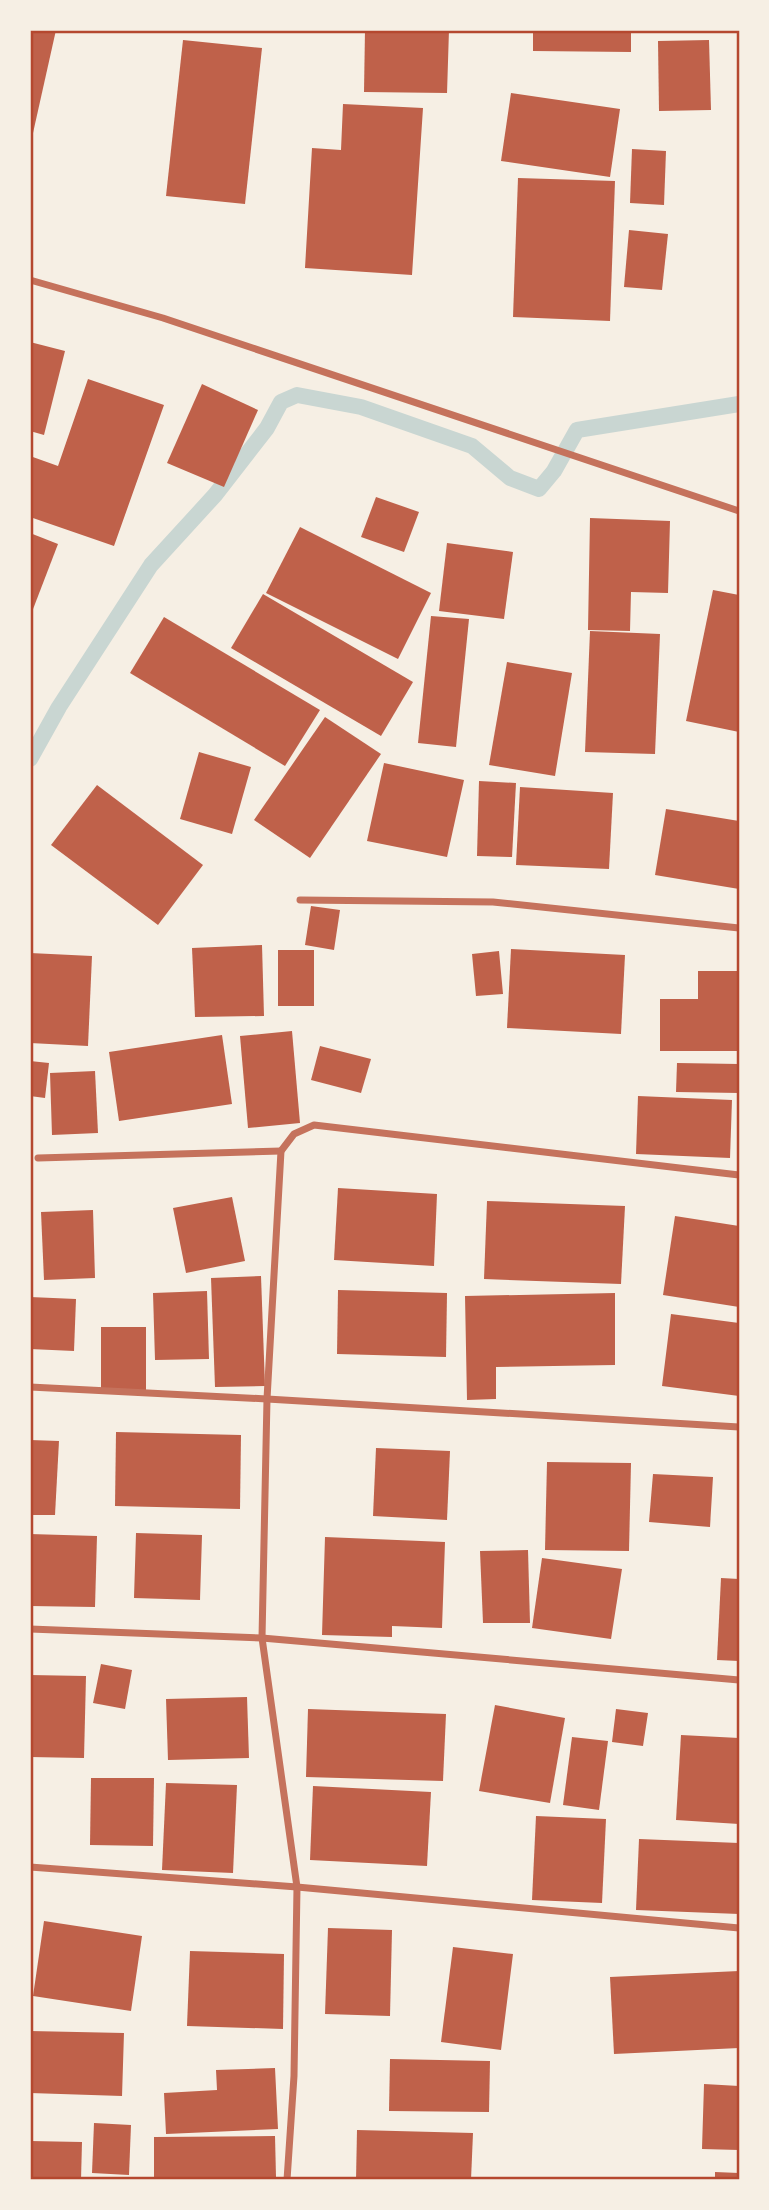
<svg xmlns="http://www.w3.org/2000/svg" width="769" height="2210" font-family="Helvetica,sans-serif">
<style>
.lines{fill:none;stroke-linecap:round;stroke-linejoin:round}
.stream{stroke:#c9d6d2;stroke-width:16}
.building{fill:#bf614a}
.minor{stroke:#c5725c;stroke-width:7}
.neatline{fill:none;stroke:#b5482f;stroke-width:2.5}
</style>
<rect width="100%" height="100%" fill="#f6efe4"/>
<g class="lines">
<path class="stream" d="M 30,759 L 59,707 L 151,565 L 215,495 L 267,428 L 281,402 L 297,395 L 361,407 L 472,446 L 510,478 L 539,489 L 554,471 L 577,430 L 739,404"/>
</g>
<g class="building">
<path d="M 30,30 L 56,30 L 31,142 L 30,141 Z"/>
<path d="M 365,30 L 449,30 L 447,93 L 364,92 Z"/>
<path d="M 533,30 L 631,30 L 631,52 L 533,51 Z"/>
<path d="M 183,40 L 262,48 L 245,204 L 166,196 Z"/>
<path d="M 709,40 L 711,110 L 659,111 L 658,41 Z"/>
<path d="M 511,93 L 620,109 L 610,177 L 501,161 Z"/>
<path d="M 343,104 L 423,108 L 412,275 L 305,268 L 312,148 L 341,150 Z"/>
<path d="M 632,149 L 666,151 L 664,205 L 630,203 Z"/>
<path d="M 518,178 L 615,181 L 610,321 L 513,317 Z"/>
<path d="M 629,230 L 668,234 L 662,290 L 624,287 Z"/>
<path d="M 30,342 L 65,351 L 44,435 L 30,431 Z"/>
<path d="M 88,379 L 164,405 L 114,546 L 30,517 L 30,456 L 58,466 Z"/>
<path d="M 202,384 L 258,410 L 224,487 L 167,463 Z"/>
<path d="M 376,497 L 419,512 L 404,552 L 361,537 Z"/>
<path d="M 590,518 L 670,521 L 668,593 L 631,592 L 630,631 L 588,630 Z"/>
<path d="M 300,527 L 431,593 L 398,659 L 266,593 Z"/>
<path d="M 30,533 L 58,544 L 30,617 Z"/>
<path d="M 447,543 L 513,552 L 504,619 L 439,611 Z"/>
<path d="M 713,590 L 739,595 L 739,732 L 686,721 Z"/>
<path d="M 263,594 L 413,682 L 381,736 L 231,648 Z"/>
<path d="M 431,616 L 469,619 L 456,747 L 418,743 Z"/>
<path d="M 164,617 L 320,710 L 285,766 L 130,673 Z"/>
<path d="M 590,631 L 660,634 L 655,754 L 585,752 Z"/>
<path d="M 507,662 L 572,673 L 555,776 L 489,765 Z"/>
<path d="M 325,717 L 381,754 L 310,858 L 254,820 Z"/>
<path d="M 199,752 L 251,767 L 232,834 L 180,819 Z"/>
<path d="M 384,763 L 464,780 L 447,857 L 367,841 Z"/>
<path d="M 479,781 L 516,783 L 512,857 L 477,856 Z"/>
<path d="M 97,785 L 203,865 L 158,925 L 51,845 Z"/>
<path d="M 520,787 L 613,793 L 609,869 L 516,865 Z"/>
<path d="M 666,809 L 739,821 L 739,889 L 655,875 Z"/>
<path d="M 311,906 L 340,910 L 334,950 L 305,945 Z"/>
<path d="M 262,945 L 264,1016 L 195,1017 L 192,948 Z"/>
<path d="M 511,949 L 625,955 L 621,1034 L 507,1028 Z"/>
<rect x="278" y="950" width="36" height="56"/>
<path d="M 499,951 L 503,994 L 476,996 L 472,954 Z"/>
<path d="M 30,953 L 92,956 L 88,1046 L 30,1043 Z"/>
<path d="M 698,971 L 739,971 L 739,1051 L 660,1051 L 660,999 L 698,999 Z"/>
<path d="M 292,1031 L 300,1123 L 248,1128 L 240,1036 Z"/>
<path d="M 222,1035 L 232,1104 L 119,1121 L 109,1052 Z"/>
<path d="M 320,1046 L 371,1059 L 361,1093 L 311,1080 Z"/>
<path d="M 30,1061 L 49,1063 L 45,1098 L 30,1096 Z"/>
<path d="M 677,1063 L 739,1064 L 739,1093 L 676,1092 Z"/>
<path d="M 95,1071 L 98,1133 L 52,1135 L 50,1073 Z"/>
<path d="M 638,1096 L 732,1100 L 730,1158 L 636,1154 Z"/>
<path d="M 338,1188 L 437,1194 L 434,1266 L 334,1260 Z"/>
<path d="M 232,1197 L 245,1261 L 186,1273 L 173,1208 Z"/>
<path d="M 487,1201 L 625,1206 L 621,1284 L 484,1279 Z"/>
<path d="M 93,1210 L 95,1278 L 44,1280 L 41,1212 Z"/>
<path d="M 675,1216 L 739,1226 L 739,1307 L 663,1295 Z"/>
<path d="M 261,1276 L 265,1386 L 215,1387 L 211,1278 Z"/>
<path d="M 338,1290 L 447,1293 L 446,1357 L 337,1354 Z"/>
<path d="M 207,1291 L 209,1359 L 155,1360 L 153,1293 Z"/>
<path d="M 615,1293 L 615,1365 L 496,1367 L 496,1399 L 467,1400 L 465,1296 Z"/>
<path d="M 30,1297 L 76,1299 L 74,1351 L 30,1349 Z"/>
<path d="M 671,1314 L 739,1323 L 739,1396 L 662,1386 Z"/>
<rect x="101" y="1327" width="45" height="64"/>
<path d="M 116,1432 L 241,1435 L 240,1509 L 115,1506 Z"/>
<path d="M 30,1440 L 59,1441 L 55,1515 L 30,1515 Z"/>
<path d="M 376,1448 L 450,1451 L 447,1520 L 373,1516 Z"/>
<path d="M 547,1462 L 631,1463 L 629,1551 L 545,1550 Z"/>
<path d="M 653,1474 L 713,1477 L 710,1527 L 649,1522 Z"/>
<path d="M 136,1533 L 202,1535 L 200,1600 L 134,1598 Z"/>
<path d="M 30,1534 L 97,1536 L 95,1607 L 30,1606 Z"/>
<path d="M 325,1537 L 445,1542 L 442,1628 L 392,1626 L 392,1637 L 322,1635 Z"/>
<path d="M 528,1550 L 530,1623 L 483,1623 L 480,1551 Z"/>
<path d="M 542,1558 L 622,1569 L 611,1639 L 532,1628 Z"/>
<path d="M 721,1578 L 739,1579 L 739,1661 L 717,1660 Z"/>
<path d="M 101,1664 L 132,1670 L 125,1709 L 93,1703 Z"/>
<path d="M 30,1675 L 86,1676 L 84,1758 L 30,1757 Z"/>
<path d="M 247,1697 L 249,1758 L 168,1760 L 166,1699 Z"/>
<path d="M 495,1705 L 565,1718 L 550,1803 L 479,1791 Z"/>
<path d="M 308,1709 L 446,1714 L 443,1781 L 306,1777 Z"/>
<path d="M 616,1709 L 648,1713 L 643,1746 L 612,1742 Z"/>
<path d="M 681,1735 L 739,1738 L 739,1824 L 676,1820 Z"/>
<path d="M 572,1737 L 608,1741 L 599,1810 L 563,1805 Z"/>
<path d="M 91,1778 L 154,1778 L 153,1846 L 90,1845 Z"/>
<path d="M 166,1783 L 237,1785 L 233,1873 L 162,1870 Z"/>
<path d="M 313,1786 L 431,1792 L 427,1866 L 310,1860 Z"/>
<path d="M 536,1816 L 606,1819 L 602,1903 L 532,1900 Z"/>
<path d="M 639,1839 L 739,1843 L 739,1914 L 636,1910 Z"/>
<path d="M 44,1921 L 142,1936 L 131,2011 L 33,1996 Z"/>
<path d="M 328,1928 L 392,1930 L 390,2016 L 325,2014 Z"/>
<path d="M 453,1947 L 513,1954 L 501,2050 L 441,2042 Z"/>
<path d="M 190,1951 L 284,1954 L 283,2029 L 187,2026 Z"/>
<path d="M 739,1971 L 739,2048 L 614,2054 L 610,1977 Z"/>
<path d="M 30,2031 L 124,2033 L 122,2096 L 30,2093 Z"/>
<path d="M 390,2059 L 490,2061 L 489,2112 L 389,2111 Z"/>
<path d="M 275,2068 L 278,2129 L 166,2134 L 164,2093 L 217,2090 L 216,2070 Z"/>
<path d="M 704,2084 L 739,2086 L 739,2150 L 702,2149 Z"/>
<path d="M 94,2123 L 131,2125 L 129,2175 L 92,2173 Z"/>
<path d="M 357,2130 L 473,2133 L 471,2180 L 356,2180 Z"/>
<path d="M 275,2136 L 276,2177 L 154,2179 L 154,2137 Z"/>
<path d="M 30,2141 L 82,2142 L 81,2180 L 30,2180 Z"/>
<path d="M 715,2172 L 739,2173 L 739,2180 L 715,2180 Z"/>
</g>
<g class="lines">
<g class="minor">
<path d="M 30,280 L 163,318 L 739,511"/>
<path d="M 300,900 L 493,902 L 739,928"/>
<path d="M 38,1158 L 281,1151"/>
<path d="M 30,1387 L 267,1399 L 739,1427"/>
<path d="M 30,1629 L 262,1638 L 739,1680"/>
<path d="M 30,1867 L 297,1887 L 739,1928"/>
<path d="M 287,2180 L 294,2076 L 297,1887 L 262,1638 L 267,1399 L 281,1151 L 294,1134 L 314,1125 L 739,1175"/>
</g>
</g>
<rect width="769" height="2210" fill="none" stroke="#f6efe4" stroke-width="63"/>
<rect x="32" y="32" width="706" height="2146" class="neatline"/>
</svg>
